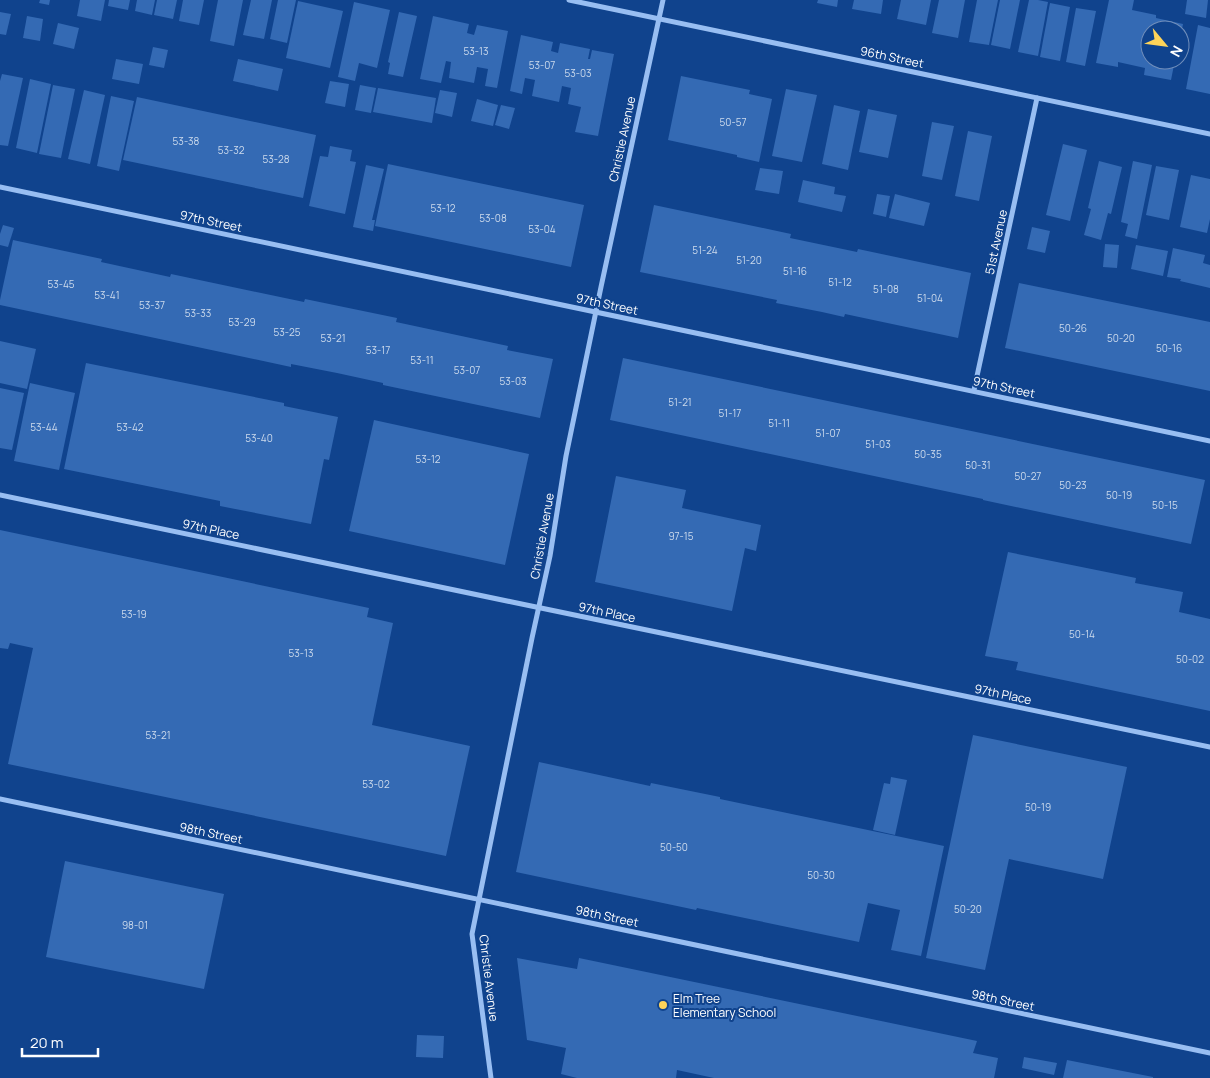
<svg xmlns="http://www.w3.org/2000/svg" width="1210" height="1078" font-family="Manrope,sans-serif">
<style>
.building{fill:#346ab4}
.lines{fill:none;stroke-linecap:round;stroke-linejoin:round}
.street{stroke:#98bef2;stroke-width:5}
.poi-dot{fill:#ffd459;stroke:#10438d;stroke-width:2}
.labels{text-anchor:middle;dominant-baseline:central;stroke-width:4;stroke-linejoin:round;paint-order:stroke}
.number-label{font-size:10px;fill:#ccdaec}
.street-label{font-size:12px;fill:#fff;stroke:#10438d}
.poi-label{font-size:12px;fill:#fff;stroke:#10438d;text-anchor:start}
</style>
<rect width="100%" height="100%" fill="#10438d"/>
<g class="building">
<path d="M 40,0 L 50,0 L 49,5 L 39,3 Z"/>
<path d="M 80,0 L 105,0 L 101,21 L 77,16 Z"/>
<path d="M 109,0 L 130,0 L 128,10 L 108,6 Z"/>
<path d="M 137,0 L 155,0 L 152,15 L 135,11 Z"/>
<path d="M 157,0 L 177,0 L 173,19 L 154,15 Z"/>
<path d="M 183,0 L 204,0 L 199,25 L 179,21 Z"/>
<path d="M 218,0 L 243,0 L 234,46 L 210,41 Z"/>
<path d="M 251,0 L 272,0 L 264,39 L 243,35 Z"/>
<path d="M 278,0 L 296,0 L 287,43 L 270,39 Z"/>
<path d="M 818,0 L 838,0 L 837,7 L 817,3 Z"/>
<path d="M 854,0 L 883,0 L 881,14 L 852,9 Z"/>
<path d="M 901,0 L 931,0 L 926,25 L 897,19 Z"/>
<path d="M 939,0 L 965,0 L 958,38 L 932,33 Z"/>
<path d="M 977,0 L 998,0 L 989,45 L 969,42 Z"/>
<path d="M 1000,0 L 1020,0 L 1010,49 L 991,45 Z"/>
<path d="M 1029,0 L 1038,0 L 1048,2 L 1038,56 L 1018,52 Z"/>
<path d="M 1109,0 L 1134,0 L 1132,10 L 1156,15 L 1156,18 L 1183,24 L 1181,34 L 1180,30 L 1150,30 L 1150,60 L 1175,60 L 1171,80 L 1144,75 L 1145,68 L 1118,62 L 1118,67 L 1096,63 Z"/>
<path d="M 1187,0 L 1208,0 L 1206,18 L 1185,14 Z"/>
<path d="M 298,1 L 343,11 L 330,68 L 286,58 Z"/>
<path d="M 354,2 L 390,10 L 377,68 L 359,63 L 355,81 L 338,77 Z"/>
<path d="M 1050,3 L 1070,7 L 1060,61 L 1040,57 Z"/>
<path d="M 1076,8 L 1096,11 L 1085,66 L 1066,62 Z"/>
<path d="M 0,12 L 11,14 L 6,35 L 0,34 Z"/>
<path d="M 399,12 L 417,16 L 403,77 L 388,74 L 390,63 L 388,62 Z"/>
<path d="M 27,16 L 43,19 L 40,41 L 23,38 Z"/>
<path d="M 433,16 L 469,24 L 467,33 L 474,35 L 477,25 L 508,31 L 497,88 L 485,86 L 488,69 L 477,67 L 474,83 L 449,78 L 451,62 L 446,61 L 441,83 L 420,79 Z"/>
<path d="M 58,23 L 79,28 L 74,49 L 53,44 Z"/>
<path d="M 1198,25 L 1210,28 L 1210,94 L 1186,89 Z"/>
<path d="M 521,35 L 553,42 L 551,51 L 558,53 L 560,43 L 590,49 L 588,59 L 590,59 L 592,50 L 614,54 L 598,136 L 575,132 L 581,107 L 568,104 L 571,88 L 562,86 L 559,102 L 532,96 L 535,80 L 525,78 L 522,94 L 510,91 Z"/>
<path d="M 153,47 L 168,50 L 164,68 L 149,65 Z"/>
<path d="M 116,59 L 143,64 L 139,84 L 112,79 Z"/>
<path d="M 238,59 L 283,69 L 278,91 L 233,81 Z"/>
<path d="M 2,74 L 23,78 L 8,146 L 0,145 L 0,81 Z"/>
<path d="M 681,76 L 750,90 L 749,94 L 772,99 L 759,162 L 737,157 L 737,155 L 668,140 Z"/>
<path d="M 30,79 L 51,84 L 37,153 L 16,148 Z"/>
<path d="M 330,81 L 349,84 L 345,107 L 325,103 Z"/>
<path d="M 53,85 L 75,89 L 61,158 L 39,154 Z"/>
<path d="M 360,85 L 376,88 L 371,113 L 355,110 Z"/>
<path d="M 378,88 L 436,98 L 432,123 L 373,112 Z"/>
<path d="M 786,89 L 817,95 L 802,162 L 772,156 Z"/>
<path d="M 84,90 L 105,95 L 90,164 L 68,159 Z"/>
<path d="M 440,90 L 457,93 L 452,117 L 435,113 Z"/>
<path d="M 111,96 L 134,101 L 119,171 L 97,166 Z"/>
<path d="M 137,97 L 316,135 L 303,198 L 123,160 Z"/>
<path d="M 477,99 L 498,105 L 493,126 L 471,121 Z"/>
<path d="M 501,105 L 515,108 L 509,129 L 495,125 Z"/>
<path d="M 834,105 L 860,111 L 848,170 L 822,164 Z"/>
<path d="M 868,109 L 897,115 L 888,158 L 859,152 Z"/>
<path d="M 932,122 L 954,126 L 942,180 L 922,176 Z"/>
<path d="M 968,131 L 992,136 L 979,201 L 955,196 Z"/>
<path d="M 1063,144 L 1087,150 L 1070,221 L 1046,215 Z"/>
<path d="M 330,146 L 352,150 L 350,161 L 356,162 L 345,214 L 309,206 L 320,156 L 328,157 Z"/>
<path d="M 1099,161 L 1122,167 L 1111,214 L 1108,213 L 1101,240 L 1084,235 L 1091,209 L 1088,208 Z"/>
<path d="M 1133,161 L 1152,165 L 1137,239 L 1125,236 L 1128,224 L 1121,222 Z"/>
<path d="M 388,164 L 584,205 L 571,267 L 375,226 Z"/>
<path d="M 366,165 L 384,169 L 372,220 L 375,220 L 373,231 L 353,227 Z"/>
<path d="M 1156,166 L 1179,170 L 1169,220 L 1146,215 Z"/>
<path d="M 760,168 L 783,171 L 779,194 L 755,190 Z"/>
<path d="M 1191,175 L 1210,179 L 1210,219 L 1207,233 L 1180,227 Z"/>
<path d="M 803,180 L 835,187 L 834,194 L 846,196 L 842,212 L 798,202 Z"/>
<path d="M 877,194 L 890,196 L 886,217 L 873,214 Z"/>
<path d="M 895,194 L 930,203 L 924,226 L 889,218 Z"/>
<path d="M 654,205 L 791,234 L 790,238 L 857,252 L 858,249 L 971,273 L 958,338 L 845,314 L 844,317 L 822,312 L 776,303 L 777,300 L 640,272 Z"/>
<path d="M 3,225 L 14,228 L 8,247 L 0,245 L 0,234 Z"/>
<path d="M 1032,227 L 1050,231 L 1045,253 L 1027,249 Z"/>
<path d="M 13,240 L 102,259 L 101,262 L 170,277 L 171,274 L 304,302 L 305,299 L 397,318 L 396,322 L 508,346 L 507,350 L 553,359 L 540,418 L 383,385 L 383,383 L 337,373 L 291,364 L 291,367 L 0,305 L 0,300 Z"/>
<path d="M 1105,244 L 1119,245 L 1117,268 L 1103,267 Z"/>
<path d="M 1136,245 L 1168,251 L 1163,276 L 1131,269 Z"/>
<path d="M 1173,248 L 1205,255 L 1203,263 L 1210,265 L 1210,288 L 1180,281 L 1181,279 L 1167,277 Z"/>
<path d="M 1019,283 L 1210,322 L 1210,391 L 1005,348 Z"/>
<path d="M 0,341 L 36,349 L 27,389 L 0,383 Z"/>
<path d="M 623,358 L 1205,480 L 1191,544 L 983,500 L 983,499 L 959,494 L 610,420 Z"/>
<path d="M 86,363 L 284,403 L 284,406 L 338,417 L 329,460 L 324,459 L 311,524 L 220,506 L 220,501 L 64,469 Z"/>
<path d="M 30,383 L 75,393 L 59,470 L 14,461 Z"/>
<path d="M 0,388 L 24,393 L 12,450 L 0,448 Z"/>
<path d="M 374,420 L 529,454 L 505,565 L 349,531 Z"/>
<path d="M 616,476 L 686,490 L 682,508 L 761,525 L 756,551 L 745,548 L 732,611 L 595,582 Z"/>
<path d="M 0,530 L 369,608 L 367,617 L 393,623 L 372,725 L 470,746 L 446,856 L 8,764 L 33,648 L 10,643 L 8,649 L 0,648 Z"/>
<path d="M 1008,552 L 1136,578 L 1135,583 L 1183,592 L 1179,612 L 1210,619 L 1210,711 L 1016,670 L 1018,662 L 985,656 Z"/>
<path d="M 973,735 L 1127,767 L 1103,879 L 1009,859 L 985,970 L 926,958 Z"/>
<path d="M 539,762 L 650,786 L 651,783 L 720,797 L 720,799 L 944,846 L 921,956 L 891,950 L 900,910 L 868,903 L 859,942 L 697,908 L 696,910 L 516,872 Z"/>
<path d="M 891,777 L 907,780 L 895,835 L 873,830 L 884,783 L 890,784 Z"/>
<path d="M 65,861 L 224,894 L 204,989 L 46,957 Z"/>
<path d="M 517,958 L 577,969 L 579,958 L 977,1041 L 973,1053 L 998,1058 L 994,1078 L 714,1078 L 677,1070 L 676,1078 L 577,1078 L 561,1074 L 566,1048 L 527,1040 Z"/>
<path d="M 417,1035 L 444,1036 L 443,1058 L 416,1057 Z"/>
<path d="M 1024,1057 L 1057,1063 L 1054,1075 L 1022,1068 Z"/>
<path d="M 1067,1060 L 1153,1077 L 1153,1078 L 1063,1078 Z"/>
</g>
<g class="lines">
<g class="street">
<path d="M 569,0 L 1210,134"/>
<path d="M 0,187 L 1210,441"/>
<path d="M 974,390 L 1037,98"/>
<path d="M 0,495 L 512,602 L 1210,747"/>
<path d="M 0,799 L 1210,1053"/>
<path d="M 491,1078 L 472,934 L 532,638 L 550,556 L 566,456 L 601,287 L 663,0"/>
</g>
</g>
<circle class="poi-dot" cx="663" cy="1005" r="5"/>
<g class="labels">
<g class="number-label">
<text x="476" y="51">53-13</text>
<text x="542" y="65">53-07</text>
<text x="578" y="73">53-03</text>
<text x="733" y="122">50-57</text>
<text x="186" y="141">53-38</text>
<text x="231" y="150">53-32</text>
<text x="276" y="159">53-28</text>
<text x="443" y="208">53-12</text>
<text x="493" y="218">53-08</text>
<text x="542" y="229">53-04</text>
<text x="705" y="250">51-24</text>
<text x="749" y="260">51-20</text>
<text x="795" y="271">51-16</text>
<text x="840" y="282">51-12</text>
<text x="61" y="284">53-45</text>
<text x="886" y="289">51-08</text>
<text x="107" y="295">53-41</text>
<text x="930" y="298">51-04</text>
<text x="152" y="305">53-37</text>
<text x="198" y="313">53-33</text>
<text x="242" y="322">53-29</text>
<text x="1073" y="328">50-26</text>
<text x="287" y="332">53-25</text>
<text x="333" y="338">53-21</text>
<text x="1121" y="338">50-20</text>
<text x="1169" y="348">50-16</text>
<text x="378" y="350">53-17</text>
<text x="422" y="360">53-11</text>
<text x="467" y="370">53-07</text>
<text x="513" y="381">53-03</text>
<text x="680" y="402">51-21</text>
<text x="730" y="413">51-17</text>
<text x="779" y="423">51-11</text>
<text x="44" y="427">53-44</text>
<text x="130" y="427">53-42</text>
<text x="828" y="433">51-07</text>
<text x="259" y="438">53-40</text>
<text x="878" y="444">51-03</text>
<text x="928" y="454">50-35</text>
<text x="428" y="459">53-12</text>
<text x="978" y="465">50-31</text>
<text x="1028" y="476">50-27</text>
<text x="1073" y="485">50-23</text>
<text x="1119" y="495">50-19</text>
<text x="1165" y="505">50-15</text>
<text x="681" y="536">97-15</text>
<text x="134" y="614">53-19</text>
<text x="1082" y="634">50-14</text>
<text x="301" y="653">53-13</text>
<text x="1190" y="659">50-02</text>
<text x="158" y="735">53-21</text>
<text x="376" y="784">53-02</text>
<text x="1038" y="807">50-19</text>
<text x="674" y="847">50-50</text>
<text x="821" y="875">50-30</text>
<text x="968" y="909">50-20</text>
<text x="135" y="925">98-01</text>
</g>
<g class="street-label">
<text transform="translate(892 57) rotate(12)">96th Street</text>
<text transform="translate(622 139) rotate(-78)">Christie Avenue</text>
<text transform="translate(211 221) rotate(12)">97th Street</text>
<text transform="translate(996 242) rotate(-78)">51st Avenue</text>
<text transform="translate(607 304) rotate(12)">97th Street</text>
<text transform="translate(1004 387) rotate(12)">97th Street</text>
<text transform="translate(211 529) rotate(12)">97th Place</text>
<text transform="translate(542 536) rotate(-80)">Christie Avenue</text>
<text transform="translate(607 612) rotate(12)">97th Place</text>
<text transform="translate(1003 694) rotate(12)">97th Place</text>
<text transform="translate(211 833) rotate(12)">98th Street</text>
<text transform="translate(607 916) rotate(12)">98th Street</text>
<text transform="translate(489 978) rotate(83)">Christie Avenue</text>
<text transform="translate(1003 1000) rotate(12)">98th Street</text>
</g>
<g class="poi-label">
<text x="673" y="998">Elm Tree<tspan x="673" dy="14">Elementary School</tspan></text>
</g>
</g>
<g transform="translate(1165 45) rotate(119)"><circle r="24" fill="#10438d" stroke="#708ebb"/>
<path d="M0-4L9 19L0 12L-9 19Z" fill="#ffd459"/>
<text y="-8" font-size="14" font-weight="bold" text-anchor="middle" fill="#ffffff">N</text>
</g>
<path d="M22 1048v8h76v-8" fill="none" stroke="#ffffff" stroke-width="2.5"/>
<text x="30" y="1048" font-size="15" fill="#ffffff" stroke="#10438d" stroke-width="4" paint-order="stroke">20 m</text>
</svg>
